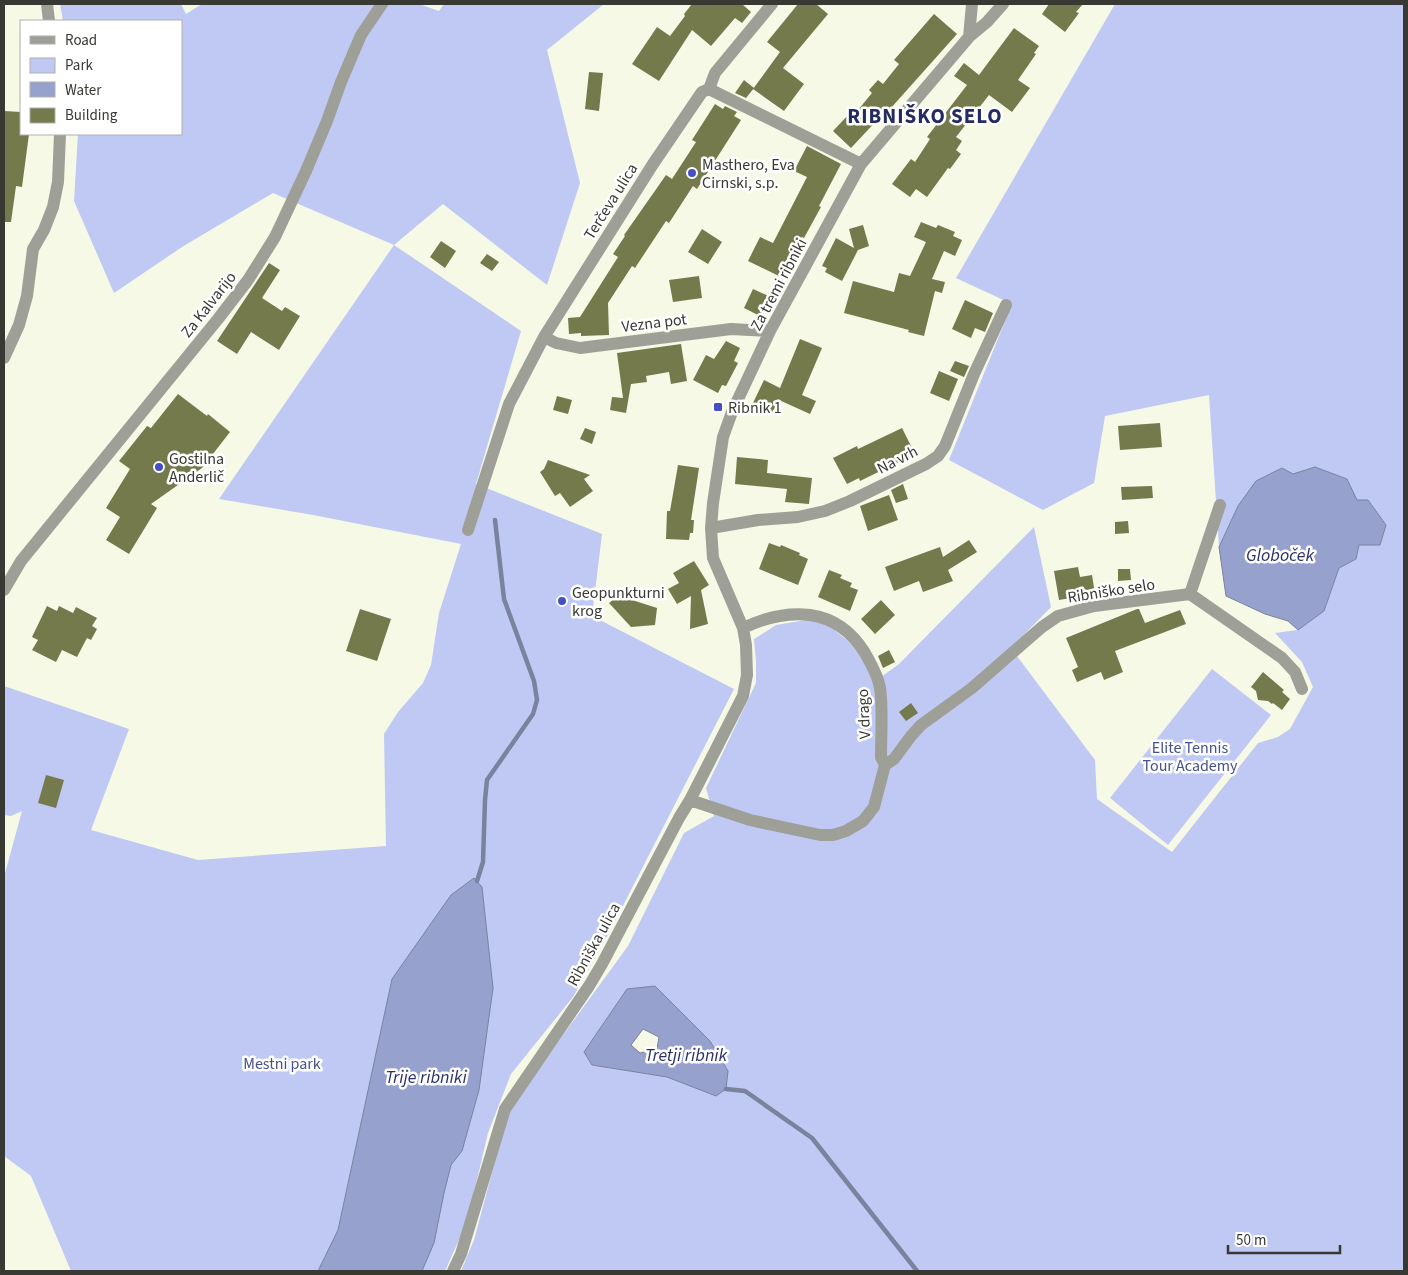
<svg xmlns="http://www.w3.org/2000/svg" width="1408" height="1275" font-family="'Source Sans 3',sans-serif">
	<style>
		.green { fill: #bfc9f3; fill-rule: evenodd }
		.water { fill: #97a1cd; stroke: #7a829e; fill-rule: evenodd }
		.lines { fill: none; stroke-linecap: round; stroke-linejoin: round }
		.stream { stroke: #7a829e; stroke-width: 4.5 }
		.building { fill: #757a4d }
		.minor { stroke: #9ea098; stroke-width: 12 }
		.poi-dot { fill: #454ec3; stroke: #fff; stroke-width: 2 }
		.labels { text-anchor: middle; stroke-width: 5; stroke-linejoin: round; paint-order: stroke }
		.poi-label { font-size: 16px; fill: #383932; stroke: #fff; text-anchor: start }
		.street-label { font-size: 16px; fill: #383932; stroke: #fff }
		.park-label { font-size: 16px; fill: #47518b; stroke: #fff }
		.water-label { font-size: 18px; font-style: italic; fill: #293167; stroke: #fff }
		.district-label { font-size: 21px; font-weight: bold; letter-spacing: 1px; fill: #242a63; stroke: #fff }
	</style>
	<rect width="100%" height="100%" fill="#f6f9e6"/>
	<path class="green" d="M 60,4 L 181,4 L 186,14 L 202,4 L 419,4 L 439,11 L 444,4 L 604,4 L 547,50 L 580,183 L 547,285 L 443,204 L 394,245 L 521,331 L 476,484 L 602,534 L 592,616 L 734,689 L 609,933 L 573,997 L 511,1074 L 488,1133 L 467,1222 L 445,1271 L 71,1271 L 31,1176 L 4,1156 L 4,877 L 22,811 L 11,816 L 4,815 L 4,686 L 129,729 L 91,830 L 198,860 L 386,846 L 384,734 L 398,712 L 423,683 L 431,665 L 439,613 L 461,544 L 313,515 L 219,499 L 394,245 L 273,193 L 182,247 L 114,293 L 74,201 L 78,134 L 181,134 L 181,21 L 63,21 Z
		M 1115,4 L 1404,4 L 1404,1271 L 461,1271 L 474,1240 L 509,1109 L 628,946 L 684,833 L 714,816 L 706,788 L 756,683 L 756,662 L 754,639 L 776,625 L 806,620 L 826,623 L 848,641 L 861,656 L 874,682 L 899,664 L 1034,527 L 1051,607 L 1011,648 L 1095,760 L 1097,799 L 1172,852 L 1258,743 L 1278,737 L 1290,729 L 1313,687 L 1302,662 L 1275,633 L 1298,630 L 1324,611 L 1339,568 L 1356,559 L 1357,500 L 1347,479 L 1315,467 L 1293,474 L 1238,506 L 1219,547 L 1209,395 L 1105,416 L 1094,483 L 1043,510 L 949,460 L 1012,304 L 956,278 ZM 627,989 L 716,1096 L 667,1077 L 592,1065 L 585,1052 Z
		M 1212,669 L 1271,715 L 1168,845 L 1110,798 Z"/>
	<path class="water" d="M 1315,467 L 1347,479 L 1357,500 L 1368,500 L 1386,525 L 1380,545 L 1359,545 L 1356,559 L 1339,568 L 1324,611 L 1298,630 L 1288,621 L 1265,614 L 1226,596 L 1219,547 L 1238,506 L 1256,481 L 1282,468 L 1293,474 Z
		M 474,878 L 482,887 L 493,988 L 479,1090 L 462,1151 L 451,1165 L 444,1193 L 434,1243 L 422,1271 L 318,1271 L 338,1230 L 392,979 L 451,895 Z
		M 655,986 L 710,1041 L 728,1071 L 726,1089 L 716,1096 L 667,1077 L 592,1065 L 584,1052 L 627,989 ZM 643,1029 L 659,1037 L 657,1049 L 640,1053 L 631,1045 Z"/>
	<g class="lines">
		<path class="stream" d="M 477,881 L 483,862 L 485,800 L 487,780 L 533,714 L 537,700 L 534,681 L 504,599 L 495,520
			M 726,1089 L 745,1091 L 812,1138 L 917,1271"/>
	</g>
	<path class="building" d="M 692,4 L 742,4 L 751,12 L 742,23 L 735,18 L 711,46 L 692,30 L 659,81 L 632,64 L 657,27 L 670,36 L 685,16 L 684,14 Z
		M 798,4 L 816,4 L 828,14 L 783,68 L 804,84 L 784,111 L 753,89 L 780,52 L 767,42 Z
		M 1049,4 L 1083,4 L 1076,12 L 1079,13 L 1065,32 L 1042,14 Z
		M 934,14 L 957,34 L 882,118 L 880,117 L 851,148 L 833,131 L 850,113 L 853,116 L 872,93 L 869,90 L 878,80 L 883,84 L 899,64 L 894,60 Z
		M 1014,28 L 1039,46 L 1034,53 L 1036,54 L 1018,80 L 1030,88 L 1012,112 L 989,95 L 956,137 L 962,141 L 956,150 L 961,154 L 950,169 L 948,168 L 927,197 L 916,189 L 910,197 L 892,184 L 911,159 L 915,162 L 930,139 L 927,137 L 967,85 L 954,76 L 964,63 L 979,75 Z
		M 589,72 L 603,73 L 599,111 L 585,109 Z
		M 744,80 L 754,88 L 746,98 L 735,93 Z
		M 715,104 L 723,109 L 725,106 L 737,112 L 734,116 L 741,120 L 697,189 L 693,186 L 669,223 L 666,221 L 635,268 L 632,266 L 608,303 L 609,335 L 581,336 L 581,333 L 569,334 L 568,318 L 580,317 L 618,257 L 613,254 L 625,236 L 624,235 L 666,175 L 672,179 L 696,142 L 692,140 Z
		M 4,111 L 21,112 L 21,134 L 29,134 L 22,187 L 16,186 L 11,222 L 4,222 Z
		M 807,146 L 841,164 L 819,206 L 821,207 L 804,238 L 802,237 L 783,278 L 748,261 L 760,237 L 773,243 L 807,177 L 794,171 Z
		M 921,222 L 936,228 L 938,225 L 955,232 L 953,236 L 962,240 L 955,256 L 944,251 L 932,279 L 945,282 L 942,293 L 935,291 L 924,336 L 908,332 L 909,330 L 844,313 L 853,281 L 894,292 L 899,273 L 910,276 L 926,242 L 914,237 Z
		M 863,225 L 869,246 L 858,250 L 842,281 L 825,272 L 827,268 L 822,266 L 836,238 L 854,248 L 849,229 Z
		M 702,229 L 722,242 L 708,264 L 688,252 Z
		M 441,241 L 456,251 L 445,268 L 430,257 Z
		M 487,254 L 499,262 L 492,271 L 480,263 Z
		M 269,263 L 280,270 L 262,298 L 282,311 L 285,307 L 300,316 L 279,350 L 251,332 L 237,354 L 217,341 Z
		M 699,276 L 702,298 L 673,302 L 669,280 Z
		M 753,289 L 771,297 L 762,317 L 744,308 Z
		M 965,300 L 993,313 L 985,332 L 975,328 L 971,338 L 952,329 Z
		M 800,339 L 822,348 L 802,395 L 816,401 L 810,414 L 779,400 L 772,413 L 753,403 L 764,380 L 780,388 Z
		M 726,341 L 740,348 L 734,361 L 738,363 L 726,386 L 722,385 L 718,393 L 693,380 L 706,355 L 714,359 Z
		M 681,344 L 687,381 L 671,384 L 669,372 L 646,376 L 647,382 L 631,384 L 626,413 L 610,410 L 612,397 L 623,398 L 617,353 Z
		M 955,361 L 969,366 L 964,377 L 950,371 Z
		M 939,371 L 958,379 L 949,401 L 930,393 Z
		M 178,394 L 207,416 L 208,414 L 230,432 L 202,468 L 151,504 L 157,508 L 129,554 L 106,540 L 120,517 L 106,508 L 130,469 L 119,461 L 147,426 L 151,428 Z
		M 557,396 L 572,400 L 568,414 L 553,410 Z
		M 1160,423 L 1162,447 L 1120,450 L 1118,426 Z
		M 585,428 L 596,432 L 592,444 L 580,439 Z
		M 902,428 L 915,454 L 860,481 L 859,478 L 847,484 L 833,458 L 857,446 L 858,449 Z
		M 737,457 L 768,460 L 767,473 L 812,478 L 809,504 L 785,502 L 787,489 L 735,484 Z
		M 548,460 L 590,475 L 584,479 L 593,491 L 570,507 L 560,493 L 555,496 L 540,472 L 544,469 Z
		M 678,465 L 699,468 L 691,520 L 694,520 L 693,533 L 690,533 L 689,540 L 666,539 L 667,511 L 670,511 Z
		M 903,484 L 908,499 L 896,503 L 891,490 Z
		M 1152,486 L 1153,498 L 1122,500 L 1121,487 Z
		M 889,495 L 898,520 L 868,531 L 860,506 Z
		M 1128,521 L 1129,533 L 1115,534 L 1115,522 Z
		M 969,540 L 977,552 L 948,570 L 953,581 L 923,592 L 919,581 L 894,591 L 885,567 L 940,547 L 943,557 Z
		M 769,543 L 780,547 L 781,545 L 800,553 L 799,555 L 808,559 L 798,585 L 759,569 Z
		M 694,561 L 709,585 L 701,590 L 708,624 L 690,629 L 691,596 L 677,604 L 668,589 L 679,583 L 673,573 Z
		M 1078,567 L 1080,577 L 1092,575 L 1095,594 L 1059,600 L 1054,571 Z
		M 1118,569 L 1130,569 L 1131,580 L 1118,581 Z
		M 829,570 L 842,575 L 840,578 L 852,583 L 850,587 L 858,590 L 850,611 L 818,597 Z
		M 623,592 L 632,600 L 657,608 L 655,625 L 631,627 L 609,603 Z
		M 881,600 L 895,615 L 875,634 L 861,619 Z
		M 47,606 L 57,611 L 59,606 L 73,613 L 76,607 L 97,618 L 92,626 L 97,629 L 91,640 L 87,638 L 77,657 L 62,650 L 56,662 L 32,650 L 38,640 L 32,637 Z
		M 360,609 L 391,619 L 377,661 L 346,651 Z
		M 1137,609 L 1139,609 L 1145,623 L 1180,610 L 1186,624 L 1115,651 L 1123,672 L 1104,680 L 1101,672 L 1077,682 L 1072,670 L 1078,667 L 1066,638 Z
		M 889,650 L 895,662 L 883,668 L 878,656 Z
		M 1263,672 L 1284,690 L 1282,692 L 1290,699 L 1282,710 L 1273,703 L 1272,704 L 1268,701 L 1258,700 L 1256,691 L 1251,687 Z
		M 911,703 L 918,713 L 906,721 L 899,712 Z
		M 46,775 L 64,780 L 56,808 L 38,803 Z"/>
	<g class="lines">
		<path class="minor" d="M 47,4 L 49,21
			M 969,37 L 972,4
			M 709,89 L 861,164
			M 544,337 L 556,343 L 580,348 L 731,329 L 770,331
			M 4,358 L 19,325 L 27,296 L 33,249 L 44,230 L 53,207 L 58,182 L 60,134
			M 711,528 L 758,520 L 798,517 L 825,511 L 850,501 L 926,464 L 938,456 L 945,446 L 974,374 L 1006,305
			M 468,530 L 509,404 L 544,337 L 653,164 L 702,92 L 709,89 L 715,73 L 772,4
			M 4,590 L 21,561 L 218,319 L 248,280 L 275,237 L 306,171 L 327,121 L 341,82 L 361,35 L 382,4
			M 1190,594 L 1220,505
			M 743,628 C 788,607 836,606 865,653 C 871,664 878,675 880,688 C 883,708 881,737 881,757 L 885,765
			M 885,765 L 894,759 L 911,736 L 921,725 L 972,688 L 1042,627 L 1058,616 L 1094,606 L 1190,594 L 1282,658 L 1295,672 L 1302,689
			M 690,800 L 750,820 L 820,835 L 833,835 L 846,831 L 863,821 L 874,807 L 885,765
			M 453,1271 L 461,1254 L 505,1109 L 589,986 L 602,964 L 679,818 L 690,800 L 743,696 L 747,675 L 746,645 L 743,628 L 713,558 L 711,528 L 713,503 L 723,437 L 732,412 L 770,331 L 861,164 L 969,37 L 987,22 L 1003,4"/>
	</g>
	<g class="poi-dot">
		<circle cx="692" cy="173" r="5"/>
		<rect x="713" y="402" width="10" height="10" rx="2.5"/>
		<circle cx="159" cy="467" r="5"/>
		<circle cx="562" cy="601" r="5"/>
	</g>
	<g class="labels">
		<g class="poi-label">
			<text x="702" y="170">Masthero, Eva<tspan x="702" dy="18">Cirnski, s.p.</tspan></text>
			<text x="728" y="413">Ribnik 1</text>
			<text x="169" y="464">Gostilna<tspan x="169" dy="18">Anderlič</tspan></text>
			<text x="572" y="598">Geopunkturni<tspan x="572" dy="18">krog</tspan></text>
		</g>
		<g class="street-label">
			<text transform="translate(610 201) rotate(-58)" y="6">Terčeva ulica</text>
			<text transform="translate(778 284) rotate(-62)" y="6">Za tremi ribniki</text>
			<text transform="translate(208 304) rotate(-52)" y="6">Za Kalvarijo</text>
			<text transform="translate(654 322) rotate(-7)" y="6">Vezna pot</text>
			<text transform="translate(897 459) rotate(-27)" y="6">Na vrh</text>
			<text transform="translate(1111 590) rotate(-9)" y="6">Ribniško selo</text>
			<text transform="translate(863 714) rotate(-93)" y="6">V drago</text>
			<text transform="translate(593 944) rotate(-61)" y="6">Ribniška ulica</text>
		</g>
		<g class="park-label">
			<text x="1190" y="753">Elite Tennis<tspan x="1190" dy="18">Tour Academy</tspan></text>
			<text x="282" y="1069">Mestni park</text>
		</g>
		<g class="water-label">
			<text x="1280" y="561">Globoček</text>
			<text x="686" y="1061">Tretji ribnik</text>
			<text x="426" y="1083">Trije ribniki</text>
		</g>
		<g class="district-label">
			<text x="925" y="123">RIBNIŠKO SELO</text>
		</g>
	</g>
	<rect width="1408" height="1275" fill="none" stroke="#383932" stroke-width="10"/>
	<rect x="20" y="20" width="162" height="115" fill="#ffffff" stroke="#afb0ad"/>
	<rect x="30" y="36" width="25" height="8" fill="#9ea098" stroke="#afb0ad"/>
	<text x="65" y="45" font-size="15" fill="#383932">Road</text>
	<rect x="30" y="58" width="25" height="15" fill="#bfc9f3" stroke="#afb0ad"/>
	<text x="65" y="70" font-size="15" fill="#383932">Park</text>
	<rect x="30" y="82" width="25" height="15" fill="#97a1cd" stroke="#afb0ad"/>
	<text x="65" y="95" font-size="15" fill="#383932">Water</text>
	<rect x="30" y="108" width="25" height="15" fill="#757a4d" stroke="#afb0ad"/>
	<text x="65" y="120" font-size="15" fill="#383932">Building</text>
	<path d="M1228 1245v8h112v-8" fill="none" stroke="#383932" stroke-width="2.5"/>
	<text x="1236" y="1245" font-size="15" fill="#383932" stroke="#ffffff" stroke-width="4" paint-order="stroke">50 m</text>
</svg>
